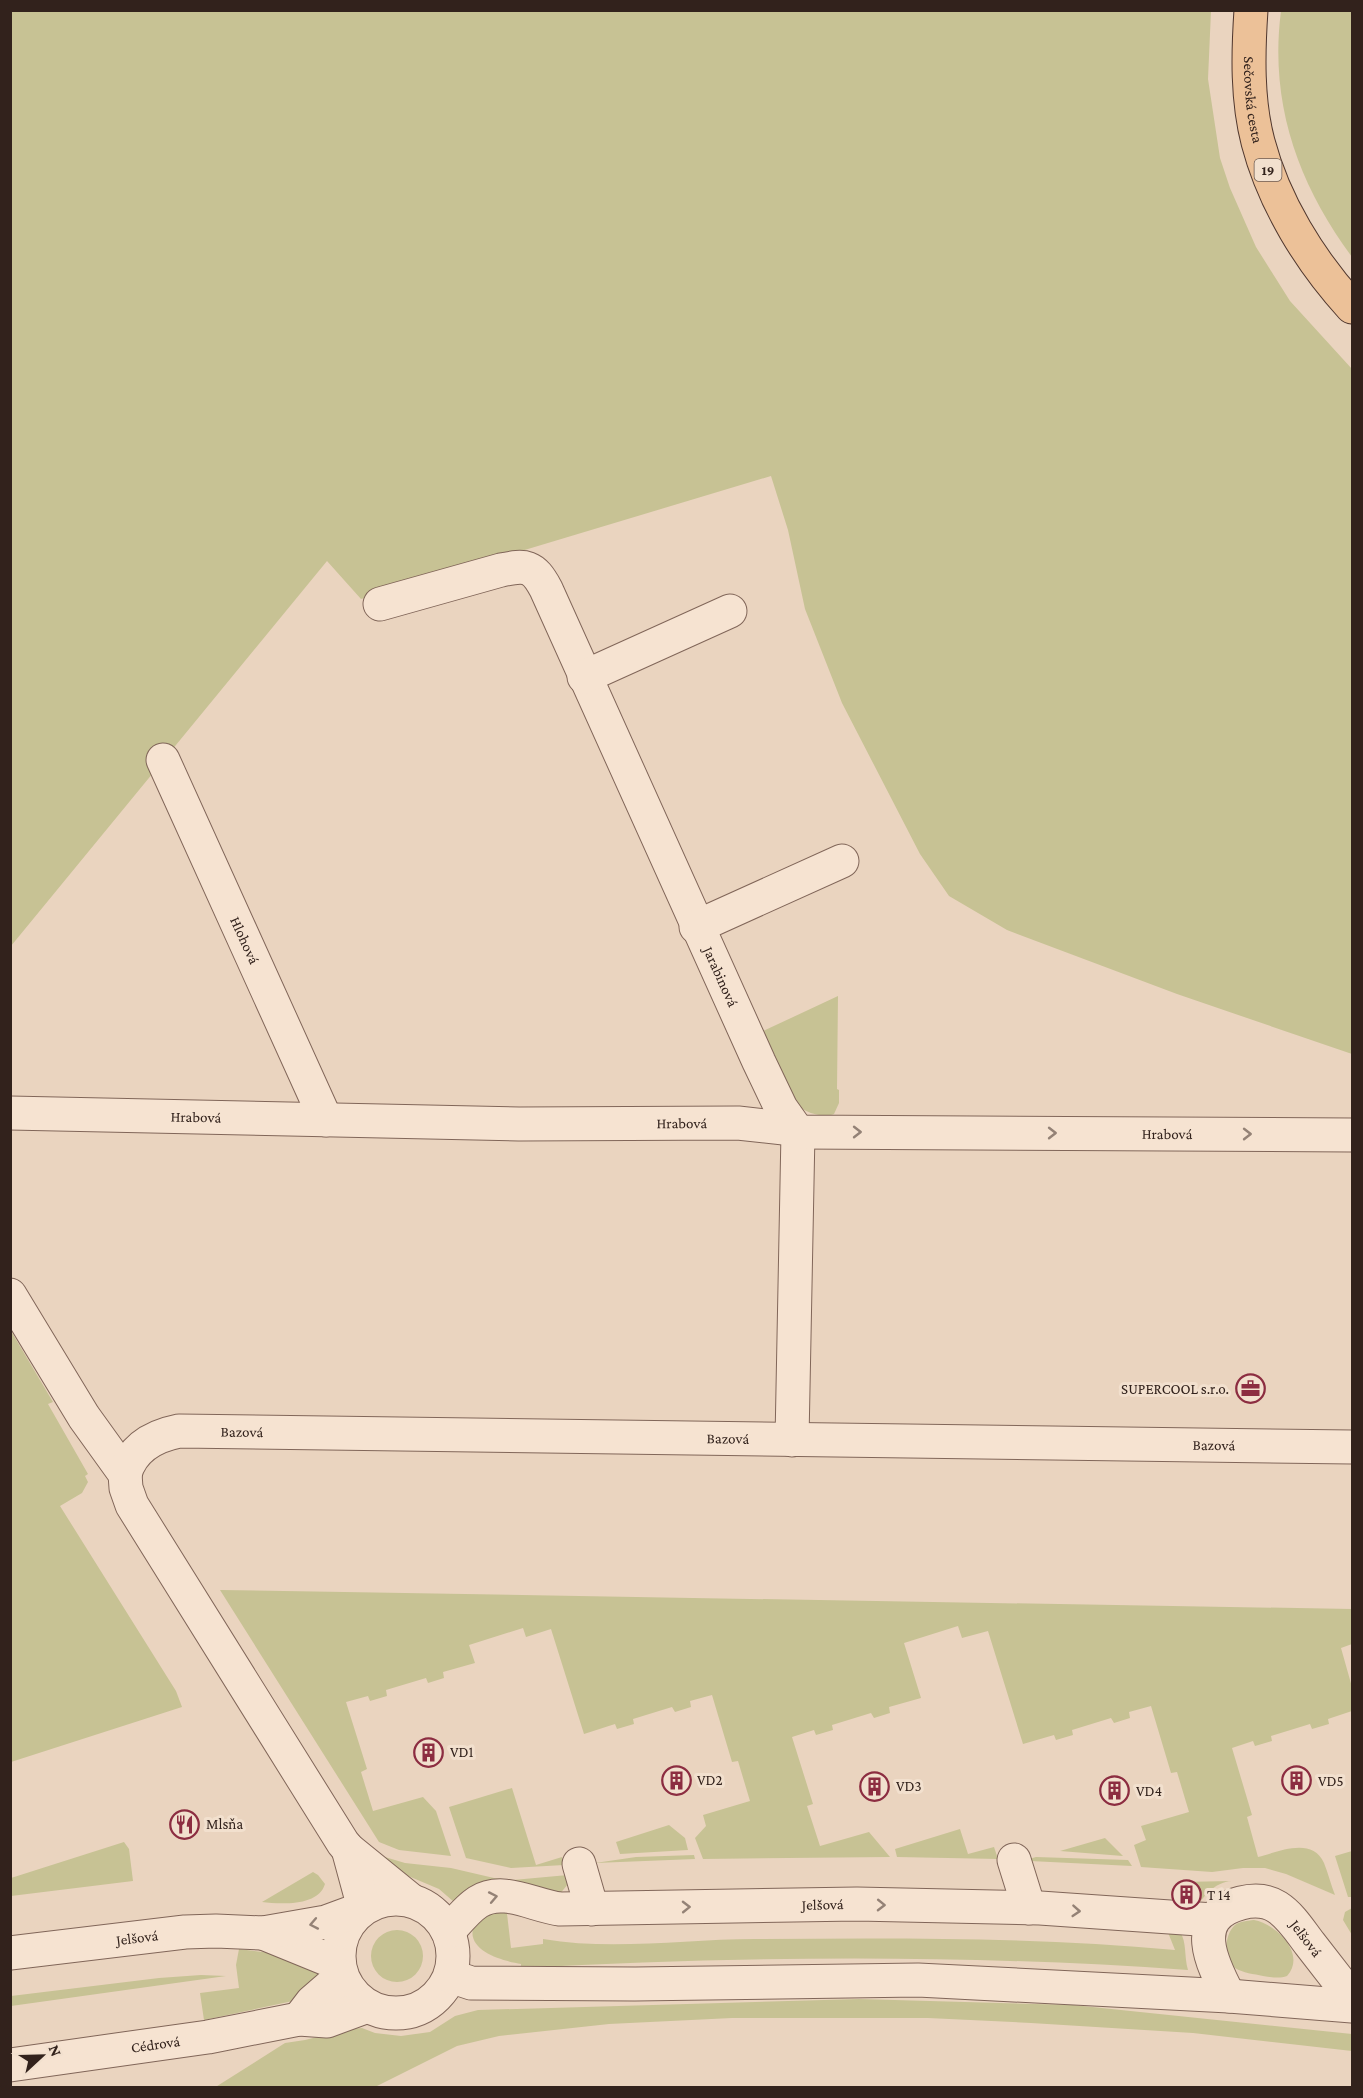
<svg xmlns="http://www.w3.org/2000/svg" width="1363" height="2098" font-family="'Crimson Pro',serif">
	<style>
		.green { fill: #c7c294 }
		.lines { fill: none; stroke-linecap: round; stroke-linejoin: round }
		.minor-casing { stroke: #816659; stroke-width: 35 }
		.major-casing { stroke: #4f362d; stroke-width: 35 }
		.minor { stroke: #f6e3d1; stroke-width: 33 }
		.major { stroke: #ecc198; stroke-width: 33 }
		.oneway { stroke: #948276 }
		.labels { text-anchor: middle; stroke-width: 6; stroke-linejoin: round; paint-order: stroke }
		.shield { fill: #f2e0ce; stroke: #6c5b51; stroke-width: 1.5 }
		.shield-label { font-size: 14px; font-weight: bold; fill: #32221c }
		.street-label { font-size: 15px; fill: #32221c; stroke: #f2e0ce }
		.poi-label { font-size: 15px; fill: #32221c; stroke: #f2e0ce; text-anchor: start }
	</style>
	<rect width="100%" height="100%" fill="#ead4bf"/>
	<path class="green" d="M 11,11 L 1211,11 L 1208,79 L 1220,158 L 1230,188 L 1256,247 L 1290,301 L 1352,369 L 1352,1054 L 1177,994 L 1007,930 L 949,896 L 920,854 L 842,703 L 805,609 L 788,530 L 771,476 L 361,599 L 327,561 L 11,946 Z
		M 1281,11 L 1352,11 L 1352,257 C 1298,184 1269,103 1281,11 Z
		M 838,996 L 837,1089 L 839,1090 L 839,1103 L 834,1114 C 821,1119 800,1111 792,1100 C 779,1081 769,1054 759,1033 Z
		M 11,1331 L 53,1402 L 48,1404 L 88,1474 L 85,1476 L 88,1482 L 82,1493 L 60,1506 L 176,1691 L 182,1707 L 11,1762 Z
		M 220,1590 L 1352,1609 L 1352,1644 L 1341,1648 L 1352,1687 L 1352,1711 L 1328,1719 L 1329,1724 L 1312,1729 L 1310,1724 L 1271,1736 L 1272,1741 L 1255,1746 L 1253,1741 L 1232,1748 L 1252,1815 L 1247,1817 L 1258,1857 C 1278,1852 1312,1836 1324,1863 C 1328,1873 1331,1885 1335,1895 L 1286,1874 L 1265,1868 L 1243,1868 L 1212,1872 L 1141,1867 L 1134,1845 L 1146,1840 L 1141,1826 L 1189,1812 L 1177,1772 L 1171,1773 L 1151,1706 L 1129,1712 L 1130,1718 L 1114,1723 L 1111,1718 L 1072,1730 L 1073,1735 L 1056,1740 L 1054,1735 L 1023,1744 L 988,1631 L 962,1638 L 958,1626 L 904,1643 L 921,1698 L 889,1707 L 890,1713 L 874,1718 L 871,1713 L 832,1725 L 833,1730 L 816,1735 L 814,1730 L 792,1737 L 813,1804 L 807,1806 L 820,1846 L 869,1832 L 890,1857 L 703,1859 L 695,1838 L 706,1826 L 703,1815 L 750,1801 L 738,1761 L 732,1762 L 712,1695 L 690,1701 L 691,1707 L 675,1712 L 672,1707 L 633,1719 L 634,1724 L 617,1729 L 615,1724 L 584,1734 L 551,1629 L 526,1637 L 523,1628 L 469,1645 L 475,1663 L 443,1672 L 444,1678 L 428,1683 L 426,1678 L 386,1690 L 387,1696 L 370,1701 L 368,1696 L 346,1702 L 367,1769 L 361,1772 L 373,1811 L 423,1797 L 436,1811 L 451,1856 L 399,1850 L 379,1842 Z
		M 512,1788 L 536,1865 L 562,1857 L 564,1865 L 511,1868 L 466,1858 L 449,1807 Z
		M 669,1825 L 685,1838 L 688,1850 L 620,1854 L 616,1842 Z
		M 960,1829 L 968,1854 L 994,1847 L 998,1859 L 897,1857 L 895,1849 Z
		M 1105,1838 L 1123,1856 L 1060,1851 Z
		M 124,1842 L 129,1849 L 133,1881 L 11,1896 L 11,1878 Z
		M 1352,1851 L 1352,1897 L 1348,1897 L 1335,1856 Z
		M 378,1855 L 405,1863 L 451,1868 L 494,1878 L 513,1880 L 568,1875 L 568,1884 L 559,1895 L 454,1902 L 439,1889 L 394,1870 Z
		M 694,1855 L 695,1859 L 595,1863 L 636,1857 Z
		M 1036,1857 L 1128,1860 L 1132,1866 L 1030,1861 L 1029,1859 Z
		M 313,1872 L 318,1875 L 325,1884 C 318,1907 280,1904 262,1902 Z
		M 1232,1881 C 1214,1882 1203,1897 1194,1911 L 1177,1905 L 1181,1882 Z
		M 506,1905 L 511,1948 L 543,1944 L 543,1939 C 613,1951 685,1939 756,1939 C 896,1938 1036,1937 1175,1950 L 1167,1930 L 1180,1932 C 1187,1942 1184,1957 1188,1970 C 966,1954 744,1956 521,1968 L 521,1964 C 502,1961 462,1950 475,1923 Z
		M 1352,1908 L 1352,1935 L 1343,1920 L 1345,1912 Z
		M 1254,1920 C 1276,1924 1307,1954 1287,1976 C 1279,1979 1271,1977 1263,1976 C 1254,1974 1243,1973 1235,1968 C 1223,1959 1224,1935 1235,1925 C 1240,1921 1247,1921 1254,1920 Z
		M371 1956a26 26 0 1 1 52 0a26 26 0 1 1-52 0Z
		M 239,1949 L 271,1953 L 319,1972 L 317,1979 L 293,2001 L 204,2020 L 200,1993 L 239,1988 L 236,1965 Z
		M 201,1975 L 226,1976 L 11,2006 L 11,1996 L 159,1978 Z
		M 859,1999 L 1073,2005 L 1352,2034 L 1352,2051 L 1193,2033 L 1031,2023 L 928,2018 L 732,2018 L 609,2024 L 499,2036 L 457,2046 L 375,2087 L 214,2088 L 285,2043 L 305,2040 L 349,2029 L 362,2028 L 375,2033 L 401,2036 L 430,2032 L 455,2016 L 478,2010 Z"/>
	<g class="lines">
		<defs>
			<g id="minor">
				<path id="s1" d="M 380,604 L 501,570 C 526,565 533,565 546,589 L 759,1062 L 781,1108 L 798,1132 L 792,1440"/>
				<path d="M 584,677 L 730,611"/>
				<path id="s2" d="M 163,760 L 326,1120"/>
				<path d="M 696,927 L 842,861"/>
				<path id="s3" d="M 10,1113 L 519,1124 L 738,1123 L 784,1128 L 798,1132 L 1352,1135"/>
				<path d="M 10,1295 L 84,1417 L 125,1474 L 126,1488 L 132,1505 L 343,1843 L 348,1849 L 412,1901"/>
				<path id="s4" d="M 125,1474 C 132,1448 154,1436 179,1431 L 1352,1447"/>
				<path d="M 1014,1860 L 1029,1908"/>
				<path d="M 579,1864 L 592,1909"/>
				<circle cx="396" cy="1956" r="57"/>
				<path id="s5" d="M 448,1932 C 457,1922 467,1909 478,1902 C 503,1886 534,1906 560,1909 L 857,1904 L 1040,1908 L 1213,1920"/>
				<path d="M 263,1933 L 339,1964"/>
				<path id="s6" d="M 10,1953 L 185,1932 L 216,1931 L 263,1933 L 326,1922 L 364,1908 L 348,1849"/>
				<path d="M 450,1976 L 471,1983 L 635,1984 L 918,1980 L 1229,1996 L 1352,2006"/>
				<path id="s7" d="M 1229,1996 C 1212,1964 1188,1917 1241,1903 C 1253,1900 1266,1900 1277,1907 C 1291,1916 1300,1931 1310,1944 C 1324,1962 1338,1980 1352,1998"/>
				<path d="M 299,2019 L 312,2002 L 342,1976"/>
				<path id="s8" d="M 10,2065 L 208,2037 L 299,2019 L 327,2021 L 365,2007"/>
			</g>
			<g id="major">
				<path id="s9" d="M 1251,10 C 1248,54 1247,100 1258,142 C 1274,203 1310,261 1352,307"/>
			</g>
		</defs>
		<use href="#minor" class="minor-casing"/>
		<use href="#major" class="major-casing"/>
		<use href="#minor" class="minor"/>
		<use href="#major" class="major"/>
	</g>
	<defs><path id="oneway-chevron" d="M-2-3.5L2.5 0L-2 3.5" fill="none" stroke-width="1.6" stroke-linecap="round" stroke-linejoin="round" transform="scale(1.5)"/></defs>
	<g class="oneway">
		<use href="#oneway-chevron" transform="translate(857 1132)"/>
		<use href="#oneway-chevron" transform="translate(1052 1133)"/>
		<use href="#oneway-chevron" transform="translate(1247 1134)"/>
		<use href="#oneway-chevron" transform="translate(493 1897) rotate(-11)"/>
		<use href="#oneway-chevron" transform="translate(881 1905) rotate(1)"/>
		<use href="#oneway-chevron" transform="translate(686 1907) rotate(-1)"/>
		<use href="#oneway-chevron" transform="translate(1076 1911) rotate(4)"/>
		<use href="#oneway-chevron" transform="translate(314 1924) rotate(169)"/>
	</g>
	<defs>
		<symbol id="office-ring" viewBox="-11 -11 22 22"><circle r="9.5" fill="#f2e0ce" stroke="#8c2d41" stroke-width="1.5"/><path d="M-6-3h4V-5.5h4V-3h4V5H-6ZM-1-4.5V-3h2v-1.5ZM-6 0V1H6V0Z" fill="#8c2d41"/></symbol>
		<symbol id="building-ring" viewBox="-11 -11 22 22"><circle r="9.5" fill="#f2e0ce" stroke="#8c2d41" stroke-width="1.5"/><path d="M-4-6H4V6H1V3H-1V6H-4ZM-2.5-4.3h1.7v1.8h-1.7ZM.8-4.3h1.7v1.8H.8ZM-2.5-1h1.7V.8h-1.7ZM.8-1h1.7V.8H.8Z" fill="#8c2d41"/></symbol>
		<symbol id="restaurant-ring" viewBox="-11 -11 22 22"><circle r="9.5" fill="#f2e0ce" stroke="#8c2d41" stroke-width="1.5"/><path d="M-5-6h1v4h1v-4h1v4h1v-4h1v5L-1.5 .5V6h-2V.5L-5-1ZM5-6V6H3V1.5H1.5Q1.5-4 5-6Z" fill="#8c2d41"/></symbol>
	</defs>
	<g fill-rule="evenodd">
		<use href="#office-ring" x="1234" y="1372" width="33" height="33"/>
		<use href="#building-ring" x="412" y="1736" width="33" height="33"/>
		<use href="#building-ring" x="660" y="1764" width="33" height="33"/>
		<use href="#building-ring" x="1280" y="1764" width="33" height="33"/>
		<use href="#building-ring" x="858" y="1770" width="33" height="33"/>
		<use href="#building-ring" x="1098" y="1774" width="33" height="33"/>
		<use href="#restaurant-ring" x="168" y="1808" width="33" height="33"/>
		<use href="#building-ring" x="1170" y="1878" width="33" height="33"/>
	</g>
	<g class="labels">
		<rect class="shield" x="1254.5" y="159" width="27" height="22" rx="4.5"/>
		<g class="shield-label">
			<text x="1268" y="175">19</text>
		</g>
		<g class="street-label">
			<text dy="5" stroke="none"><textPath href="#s9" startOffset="90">Sečovská cesta</textPath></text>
			<text dy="5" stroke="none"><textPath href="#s2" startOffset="198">Hlohová</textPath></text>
			<text dy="5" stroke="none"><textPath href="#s1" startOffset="606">Jarabinová</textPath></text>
			<text dy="5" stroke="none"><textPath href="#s3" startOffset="186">Hrabová</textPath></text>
			<text dy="5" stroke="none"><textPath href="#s3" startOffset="672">Hrabová</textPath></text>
			<text dy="5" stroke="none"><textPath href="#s3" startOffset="1158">Hrabová</textPath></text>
			<text dy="5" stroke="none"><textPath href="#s4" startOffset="136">Bazová</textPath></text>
			<text dy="5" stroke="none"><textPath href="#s4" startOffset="622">Bazová</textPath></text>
			<text dy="5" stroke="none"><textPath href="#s4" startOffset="1108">Bazová</textPath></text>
			<text dy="5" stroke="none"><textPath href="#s5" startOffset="390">Jelšová</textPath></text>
			<text dy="5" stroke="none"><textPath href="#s6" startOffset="128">Jelšová</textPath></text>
			<text dy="5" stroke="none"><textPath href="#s7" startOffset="194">Jelšová</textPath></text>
			<text dy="5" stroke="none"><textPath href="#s8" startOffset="147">Cédrová</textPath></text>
		</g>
		<g class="poi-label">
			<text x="1229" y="1394" text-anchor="end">SUPERCOOL s.r.o.</text>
			<text x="450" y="1757">VD1</text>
			<text x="697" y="1785">VD2</text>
			<text x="1318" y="1786">VD5</text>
			<text x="896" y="1791">VD3</text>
			<text x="1136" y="1796">VD4</text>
			<text x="206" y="1829">Mlsňa</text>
			<text x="1207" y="1900">T 14</text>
		</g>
	</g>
	<rect width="1363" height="2098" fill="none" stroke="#32221c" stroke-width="24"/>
	<g transform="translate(42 2056) rotate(68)" stroke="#f2e0ce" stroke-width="4.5" paint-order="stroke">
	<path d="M0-4.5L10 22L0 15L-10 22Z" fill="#32221c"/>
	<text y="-9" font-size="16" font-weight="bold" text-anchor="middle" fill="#32221c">N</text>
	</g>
</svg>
